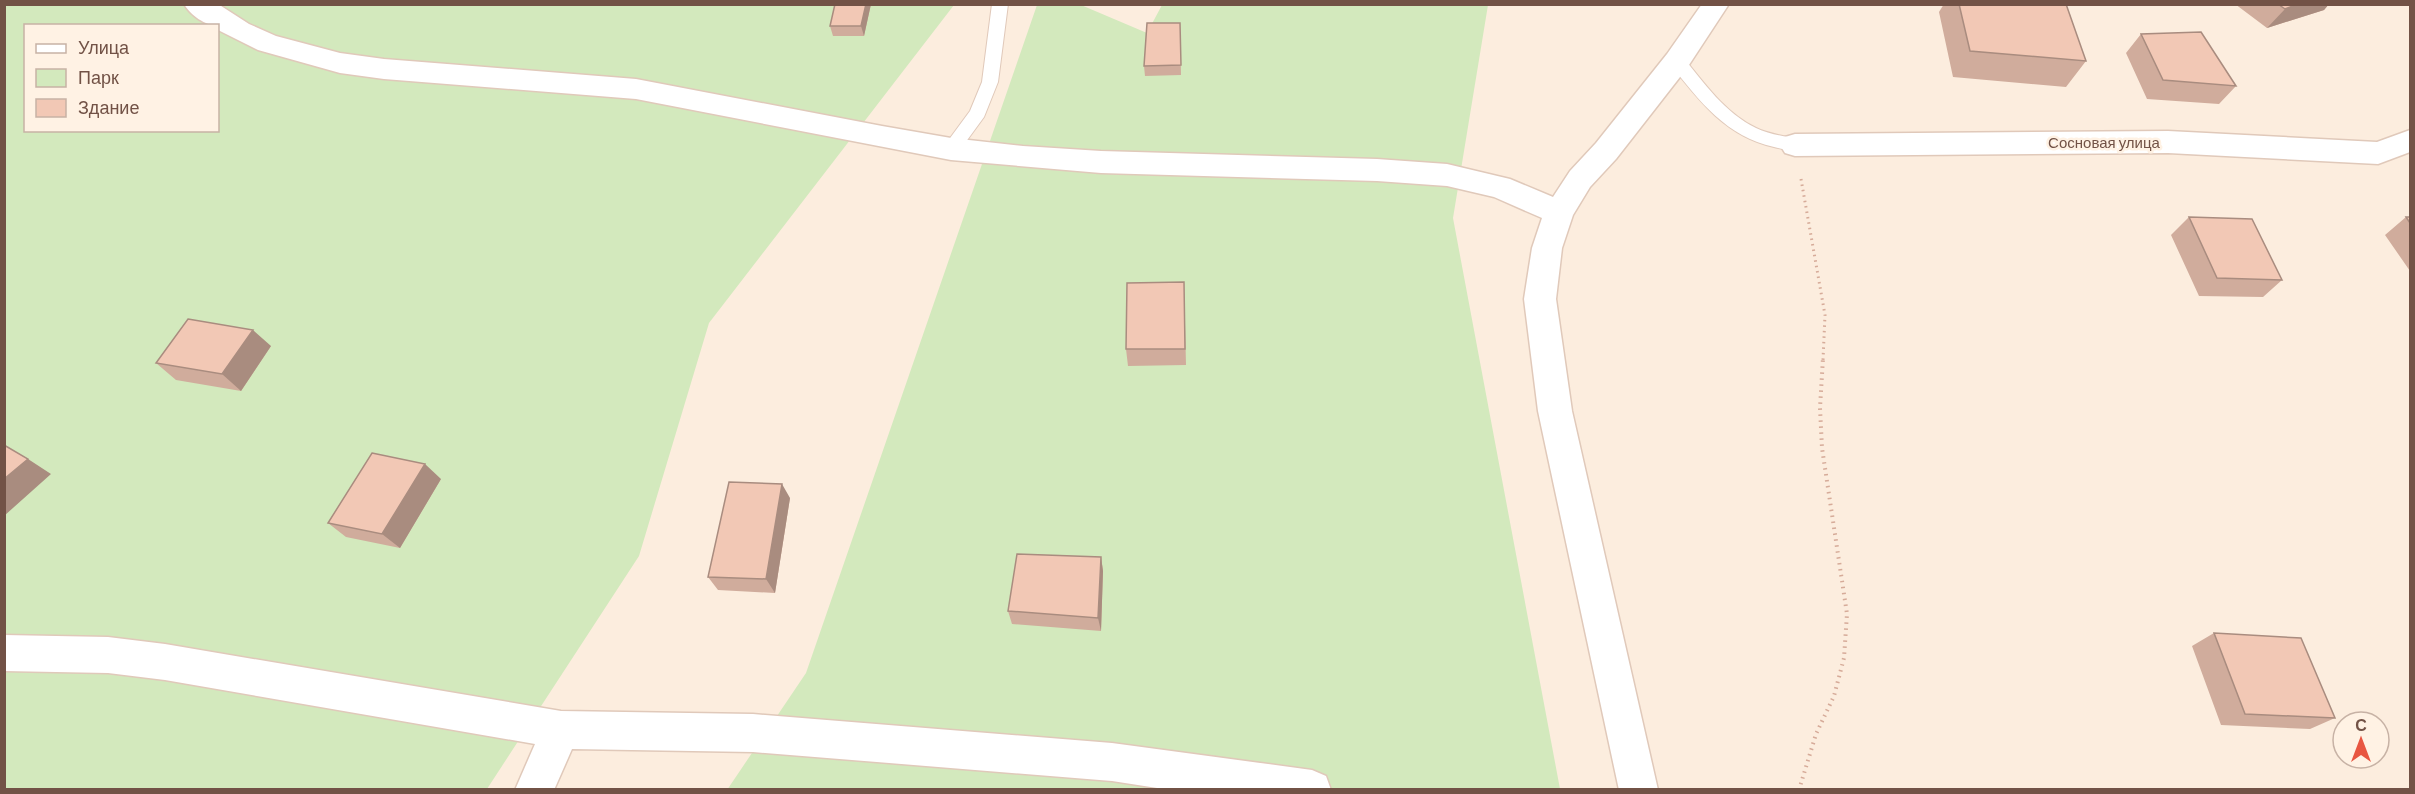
<svg xmlns="http://www.w3.org/2000/svg" width="2415" height="794" font-family="Barlow,sans-serif">
	<style>
		.green { fill: #d3e9bd; fill-rule: evenodd }
		.lines { fill: none; stroke-linecap: round; stroke-linejoin: round }
		.service-casing { stroke: #e0c9ba; stroke-width: 2 }
		.minor-casing { stroke: #e0c9ba; stroke-width: 3 }
		.path-far1 { stroke: #d6ab99; stroke-width: 3; stroke-dasharray: 1.5 4; stroke-linecap: butt }
		.path { stroke: #d6ab99; stroke-width: 4; stroke-dasharray: 1.5 4.5; stroke-linecap: butt }
		.service { fill: #fff; fill-rule: evenodd }
		.minor { fill: #fff; fill-rule: evenodd }
		.wall { fill: #d0ac9c }
		.shaded-wall { fill: #a98c7f }
		.building { fill: #f2c8b5; stroke: #a98c7f; stroke-width: 1.5 }
		.labels { text-anchor: middle; stroke-width: 5; stroke-linejoin: round; paint-order: stroke }
		.street-label { font-size: 15px; fill: #725246; stroke: #fff2e4 }
	</style>
	<rect width="100%" height="100%" fill="#fcedde"/>
	<path class="green" d="M 5,5 L 954,5 L 709,323 L 639,556 L 487,789 L 5,790 ZM 26,26 L 218,26 L 218,130 L 26,130 Z
		M 1037,5 L 1081,5 L 1147,33 L 1162,5 L 1488,5 L 1453,218 L 1560,789 L 727,790 L 806,673 Z"/>
	<g class="lines">
		<defs>
			<path id="service" d="M 992,4 L 1008,4 L 998,82 L 984,117 L 957,154 L 951,155 L 945,154 L 942,149 L 970,111 L 982,82 Z
				M 1677,55 L 1683,57 C 1704,83 1725,113 1756,128 C 1770,135 1786,136 1801,140 L 1804,145 L 1801,150 C 1792,152 1783,149 1774,147 C 1727,137 1699,101 1671,65 L 1669,61 L 1671,57 Z"/>
			<path id="minor" d="M 184,4 L 218,4 L 249,24 L 276,36 L 340,53 L 384,59 L 636,79 L 882,126 L 951,138 L 1023,146 L 1101,151 L 1377,159 L 1447,164 L 1510,179 L 1553,197 L 1570,171 L 1596,143 L 1667,54 L 1702,4 L 1729,4 L 1687,68 L 1616,159 L 1590,187 L 1573,215 L 1562,248 L 1556,299 L 1572,411 L 1658,790 L 1619,790 L 1538,411 L 1524,299 L 1532,248 L 1542,218 L 1494,197 L 1447,186 L 1377,181 L 1101,173 L 951,160 L 636,99 L 384,79 L 340,73 L 258,50 L 218,30 L 218,26 C 206,26 190,15 184,4 Z
				M 2410,130 L 2410,152 L 2378,164 L 2168,153 L 1795,156 L 1785,153 L 1780,145 L 1785,137 L 1795,134 L 2168,131 L 2377,142 Z
				M 4,635 L 108,637 L 165,644 L 561,711 L 753,714 L 1112,743 L 1312,770 L 1326,776 L 1331,790 L 1170,790 L 1112,781 L 753,752 L 572,749 L 554,790 L 515,790 L 535,744 L 165,680 L 108,673 L 4,671 Z"/>
		</defs>
		<use href="#service" class="service-casing"/>
		<use href="#minor" class="minor-casing"/>
		<path class="path-far1" d="M 1801,179 L 1825,315 L 1823,360"/>
		<path class="path" d="M 1799,790 L 1816,734 L 1834,696 L 1844,658 L 1847,614 L 1822,448 L 1820,408 L 1823,358"/>
		<use href="#service" class="service"/>
		<use href="#minor" class="minor"/>
	</g>
	<path class="wall" d="M 835,4 L 871,4 L 864,36 L 833,36 L 830,26 Z
		M 1944,4 L 2066,4 L 2086,61 L 2066,87 L 1953,77 L 1939,12 Z
		M 2235,4 L 2329,4 L 2324,10 L 2267,28 Z
		M 1180,23 L 1181,75 L 1145,76 L 1144,66 Z
		M 2141,34 L 2236,86 L 2219,104 L 2147,99 L 2126,53 Z
		M 2189,217 L 2282,280 L 2263,297 L 2199,296 L 2171,235 Z
		M 2406,217 L 2410,217 L 2410,271 L 2385,235 Z
		M 1184,282 L 1186,365 L 1128,366 L 1126,349 Z
		M 271,346 L 241,391 L 176,380 L 156,363 Z
		M 441,479 L 400,548 L 346,537 L 328,523 Z
		M 790,498 L 775,593 L 718,590 L 708,577 Z
		M 1101,557 L 1103,571 L 1101,631 L 1012,624 L 1008,611 Z
		M 2214,633 L 2335,718 L 2310,729 L 2221,725 L 2192,646 Z"/>
	<path class="shaded-wall" d="M 866,4 L 871,4 L 864,36 L 861,26 Z
		M 2298,4 L 2329,4 L 2324,10 L 2267,28 L 2285,9 Z
		M 253,330 L 271,346 L 241,391 L 222,374 Z
		M 28,459 L 51,474 L 4,516 L 4,479 Z
		M 425,464 L 441,479 L 400,548 L 382,534 Z
		M 782,484 L 790,498 L 775,593 L 766,579 Z
		M 1101,557 L 1103,571 L 1101,631 L 1098,618 Z"/>
	<path class="building" d="M 835,4 L 866,4 L 861,26 L 830,26 Z
		M 1959,4 L 2066,4 L 2086,61 L 1970,51 Z
		M 2278,4 L 2298,4 L 2285,9 Z
		M 1147,23 L 1180,23 L 1181,65 L 1144,66 Z
		M 2201,32 L 2236,86 L 2163,80 L 2141,34 Z
		M 2189,217 L 2252,219 L 2282,280 L 2217,278 Z
		M 2406,217 L 2410,217 L 2410,223 Z
		M 1184,282 L 1185,349 L 1126,349 L 1127,283 Z
		M 188,319 L 253,330 L 222,374 L 156,363 Z
		M 4,445 L 28,459 L 4,479 Z
		M 372,453 L 425,464 L 382,534 L 328,523 Z
		M 729,482 L 782,484 L 766,579 L 708,577 Z
		M 1017,554 L 1101,557 L 1098,618 L 1008,611 Z
		M 2214,633 L 2301,638 L 2335,718 L 2245,714 Z"/>
	<g class="labels">
		<g class="street-label">
			<text x="2104" y="148">Сосновая улица</text>
		</g>
	</g>
	<rect width="2415" height="794" fill="none" stroke="#725246" stroke-width="12"/>
	<rect x="24" y="24" width="195" height="108" fill="#fff2e4" stroke="#c7b2a5" stroke-width="1.5"/>
	<rect x="36" y="44" width="30" height="9" fill="#ffffff" stroke="#c7b2a5" stroke-width="1.5"/>
	<text x="78" y="54" font-size="18" fill="#725246">Улица</text>
	<rect x="36" y="69" width="30" height="18" fill="#d3e9bd" stroke="#c7b2a5" stroke-width="1.5"/>
	<text x="78" y="84" font-size="18" fill="#725246">Парк</text>
	<rect x="36" y="99" width="30" height="18" fill="#f2c8b5" stroke="#c7b2a5" stroke-width="1.5"/>
	<text x="78" y="114" font-size="18" fill="#725246">Здание</text>
	<g transform="translate(2361 740)"><circle r="28" fill="#fff2e4" stroke="#c7b2a5" stroke-width="1.5"/>
	<path d="M0-4.5L10 22L0 15L-10 22Z" fill="#e85641"/>
	<text y="-9" font-size="16" font-weight="bold" text-anchor="middle" fill="#725246">С</text>
	</g>
</svg>
